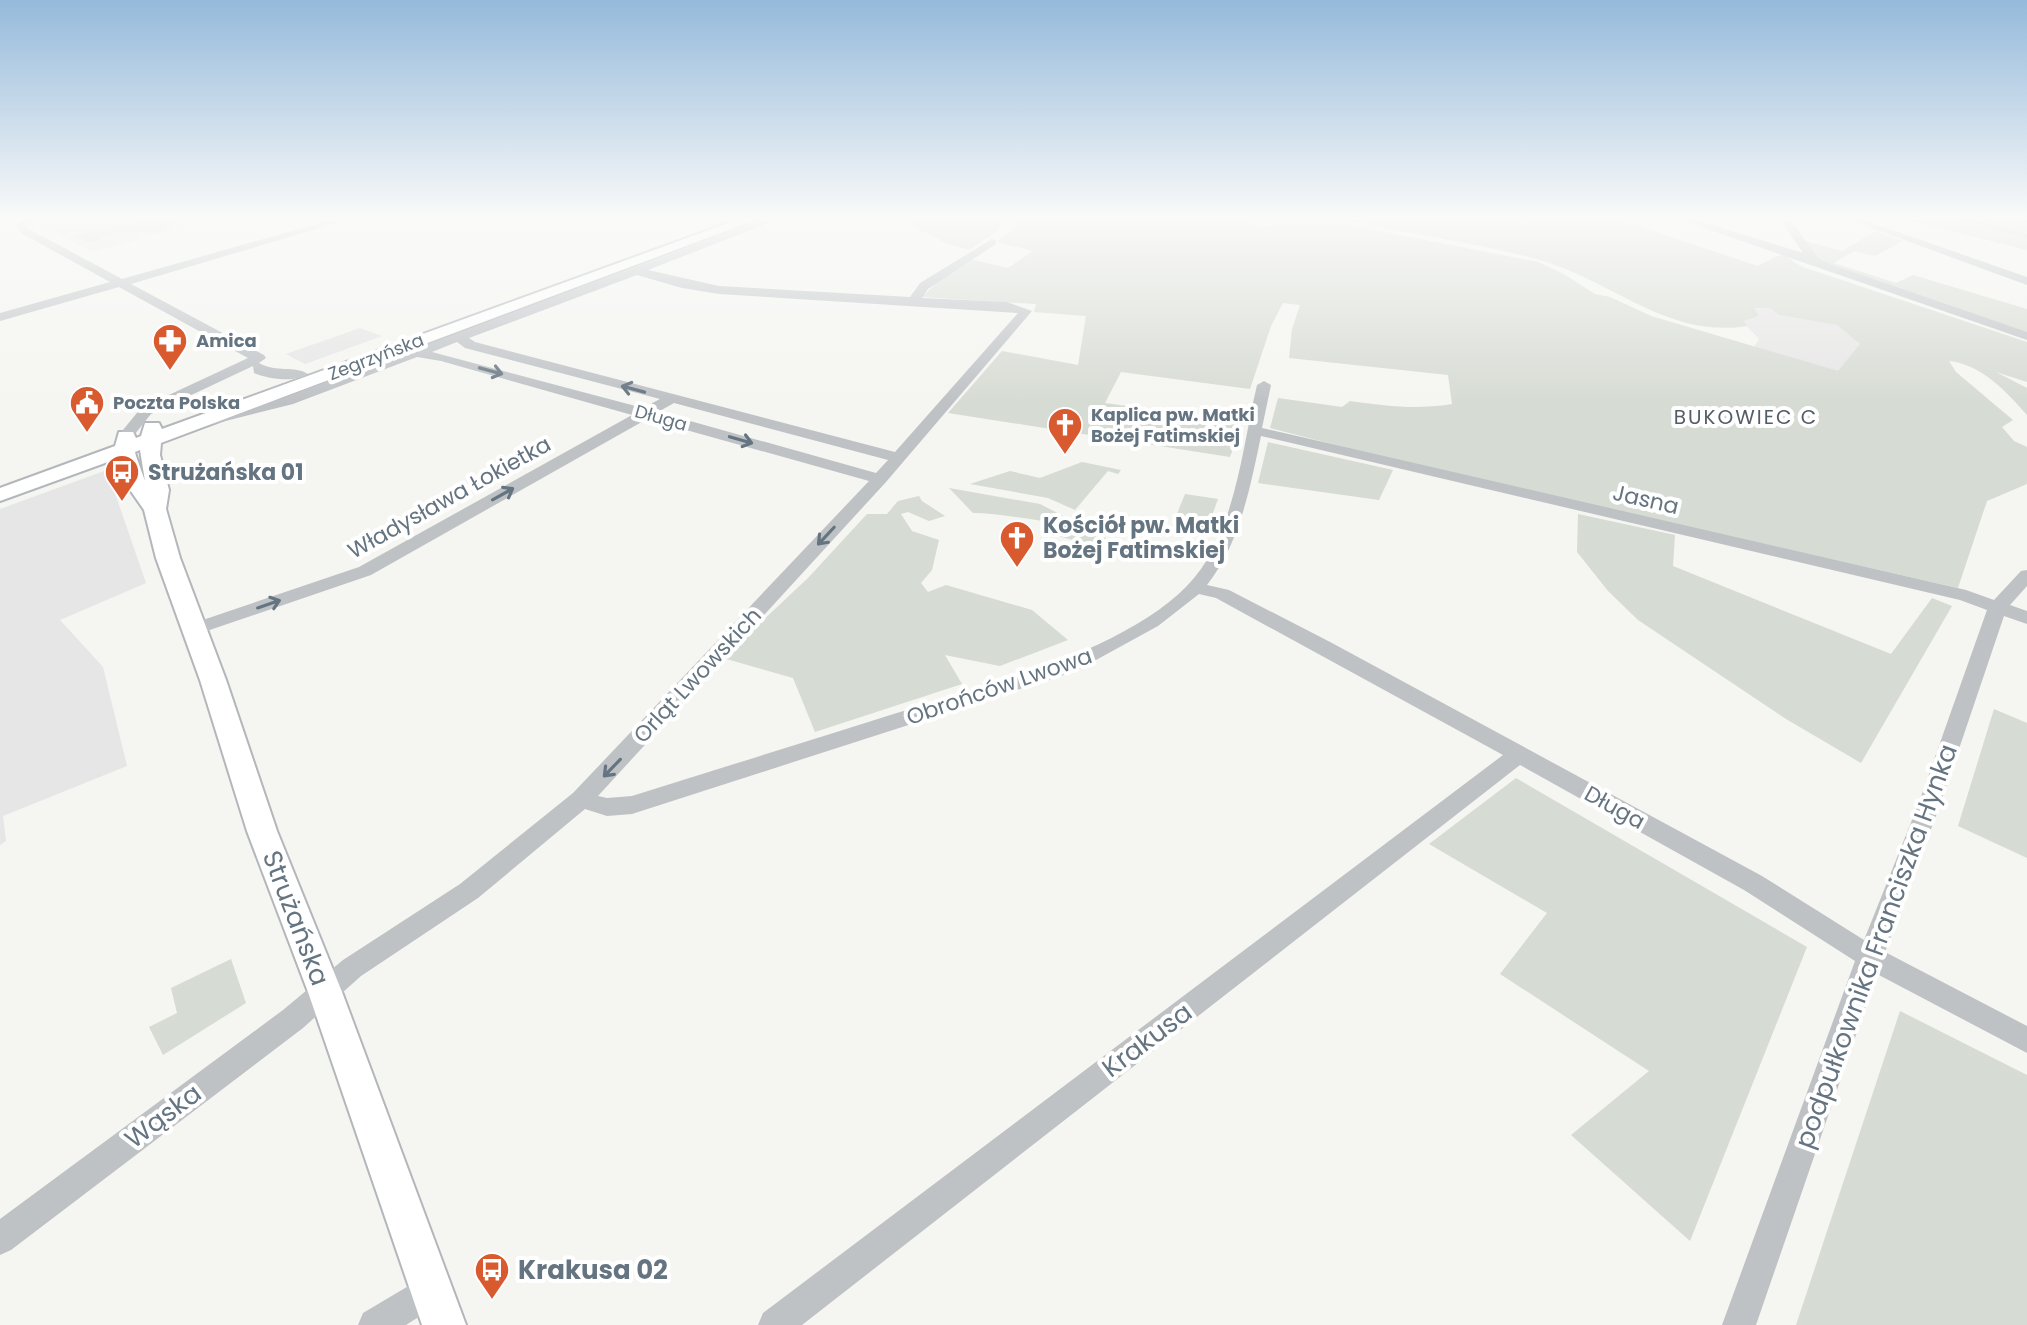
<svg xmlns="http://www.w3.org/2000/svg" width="2027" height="1325" font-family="Poppins,sans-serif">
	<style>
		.built { fill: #e5e6e5 }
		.green { fill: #d6dbd3 }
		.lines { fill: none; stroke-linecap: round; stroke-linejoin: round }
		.stream { stroke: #b8c2c7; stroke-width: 4 }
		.major-casing { stroke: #b3b7bb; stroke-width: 4 }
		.minor { fill: #bec2c5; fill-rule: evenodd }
		.major { fill: #fff; fill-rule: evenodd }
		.oneway { stroke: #657481 }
		.labels { text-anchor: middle; stroke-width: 8; stroke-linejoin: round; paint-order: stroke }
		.far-poi-label { font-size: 18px; font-weight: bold; fill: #657481; stroke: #fff; text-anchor: start }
		.far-street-label { font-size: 18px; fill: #657481; stroke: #fff }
		.far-neighbourhood-label { font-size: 20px; letter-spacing: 2px; fill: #535d66; stroke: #fff }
		.poi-label { font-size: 22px; font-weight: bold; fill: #657481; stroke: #fff; text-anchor: start }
		.street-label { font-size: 22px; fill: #657481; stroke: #fff }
		.near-street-label { font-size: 26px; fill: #657481; stroke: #fff }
		.near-poi-label { font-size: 26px; font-weight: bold; fill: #657481; stroke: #fff; text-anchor: start }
	</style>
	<rect width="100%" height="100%" fill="#f5f5f1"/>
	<path class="built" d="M 46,219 L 195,219 L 184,227 L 92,252 L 40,224 Z
		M 1753,307 L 1770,308 L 1779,315 L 1837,325 L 1861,344 L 1839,372 L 1754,347 L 1759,339 L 1742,321 L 1759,316 Z
		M 360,328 L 382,336 L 305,364 L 286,354 Z
		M 107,470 L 146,583 L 60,620 L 103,667 L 127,766 L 3,816 L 6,841 L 0,845 L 0,509 Z"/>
	<path class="green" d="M 143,219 L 185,219 L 160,233 L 130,231 L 99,237 L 102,240 L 88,242 L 75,236 Z
		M 908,219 L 1005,219 L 999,230 L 969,250 L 948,244 L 906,223 Z
		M 1019,219 L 1253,219 L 1258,226 L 1344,224 L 1538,262 L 1564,274 L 1595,294 L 1610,297 L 1651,316 L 1838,371 L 1860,344 L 1837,325 L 1779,315 L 1770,308 L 1754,308 L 1759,316 L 1743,321 L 1747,326 C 1668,339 1611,280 1540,260 C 1478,243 1411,234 1348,221 L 1617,219 L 1758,266 C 1792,248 1777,255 1806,268 L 2027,342 L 2027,382 L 1996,372 L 2027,388 L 2027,415 C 2007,392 1981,364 1949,361 L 1956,372 L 2013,420 L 2002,427 L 2014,441 L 2027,447 L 2027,484 L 1987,501 L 1958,588 L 1397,461 L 1270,428 L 1278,398 L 1342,407 L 1350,401 C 1386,406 1416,410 1452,404 L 1448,375 L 1289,358 L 1292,329 L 1300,305 L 1283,303 L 1271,326 L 1250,389 L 1121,372 L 1105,403 L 1243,422 L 1230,457 L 948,413 L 1002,351 L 1078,365 L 1086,316 L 1034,312 L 1036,304 L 922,297 L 945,275 L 969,259 L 1008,268 L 1033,251 L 996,242 L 1012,231 Z
		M 1903,219 L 2027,219 L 2027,250 Z
		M 1875,231 L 1903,241 L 1875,256 L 1854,251 L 1834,263 L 1896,283 L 1913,275 L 2027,309 L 2027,335 L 1853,276 L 1819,260 L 1805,241 L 1842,251 Z
		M 1268,442 L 1393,470 L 1379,500 L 1258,483 Z
		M 1082,462 L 1121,470 L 1118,474 L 1108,471 L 1075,510 L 1048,498 L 970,484 L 1010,471 L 1040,478 Z
		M 949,488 L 1040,504 L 1146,559 L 1050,534 L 1058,523 C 1032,520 998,513 973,513 Z
		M 1185,494 L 1218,499 L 1206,532 L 1172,526 Z
		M 919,496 L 922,501 L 945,516 L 929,521 L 908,512 L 901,514 L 912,531 L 939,540 L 932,570 L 921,583 L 928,592 L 946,585 L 1032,610 L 1068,640 L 1000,666 L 945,655 L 962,684 L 815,732 L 793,678 L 723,658 L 808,578 L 867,514 L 887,514 L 898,501 Z
		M 1578,514 L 1675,535 L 1673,566 L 1891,654 L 1932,598 L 1952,606 L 1861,763 L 1786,719 L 1638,620 L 1608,591 L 1577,552 Z
		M 1994,709 L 2027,723 L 2027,858 L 1958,826 Z
		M 1516,778 L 1807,947 L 1690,1241 L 1571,1135 L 1649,1071 L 1500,974 L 1547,913 L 1429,844 Z
		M 231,959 L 246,1003 L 163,1055 L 149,1027 L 177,1013 L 171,988 Z
		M 1900,1011 L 2027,1075 L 2027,1325 L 1796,1325 Z"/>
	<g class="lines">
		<path class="stream" d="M 1964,219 L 2027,236"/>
		<defs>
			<path id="major" d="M 739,219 L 758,219 L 161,443 L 160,455 L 169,490 L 166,509 L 180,558 L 226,680 L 277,831 L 342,992 L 466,1325 L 422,1325 L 308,992 L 247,831 L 200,680 L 156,558 L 144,510 L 126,484 L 116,459 L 0,501 L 0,488 L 115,446 L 119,432 L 133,432 L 136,438 L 141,436 L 145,423 L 159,423 L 162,429 ZM 140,450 L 145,481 L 136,456 L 135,452 Z"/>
		</defs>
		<use href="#major" class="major-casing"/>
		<path class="minor" d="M 25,219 L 37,219 L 27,226 L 29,229 L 122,279 L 334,219 L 350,219 L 131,284 L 264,355 L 266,358 L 259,363 C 277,373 294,365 308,374 C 295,383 268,379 254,373 L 253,366 L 151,414 L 131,439 L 126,441 L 118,436 L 141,408 L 248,358 L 119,287 L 0,321 L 0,313 L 110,282 L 21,233 L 16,225 Z
			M 765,219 L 779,219 L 648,270 L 719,286 L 910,297 L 920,283 L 992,239 L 996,240 L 996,244 L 928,289 L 922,298 L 1007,302 L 1032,311 L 886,482 L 598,796 L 607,798 L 632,796 C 715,770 798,744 881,718 C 972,690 1145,649 1201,569 C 1237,517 1243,444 1257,385 L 1264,381 L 1271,385 L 1262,428 L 1966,590 L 1994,600 L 2021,571 L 2027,570 L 2027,586 L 2010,605 L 2027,611 L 2027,624 L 2004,616 L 1940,805 L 1885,952 L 2027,1026 L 2027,1053 L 1877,974 L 1756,1325 L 1722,1325 L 1855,961 L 1744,890 L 1520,765 L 802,1325 L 758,1325 L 763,1313 L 1503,755 L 1216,598 L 1199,594 L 1158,626 L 1076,671 L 632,814 L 607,816 L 585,809 L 478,898 L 361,976 L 303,1028 L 11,1250 L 0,1255 L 0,1219 L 283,1010 L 343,960 L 460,884 L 573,793 L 869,481 L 647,419 L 371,575 L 195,635 L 188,633 L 185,629 L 188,625 L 359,567 L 632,415 L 441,361 L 417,357 L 293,404 L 206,426 L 201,425 L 201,419 L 283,398 ZM 637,275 L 682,288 L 719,294 L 1018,313 L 895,452 L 475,342 L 469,338 ZM 457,342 L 465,348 L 660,399 L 643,408 L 432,352 ZM 674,403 L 888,460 L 876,473 L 658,412 ZM 1261,436 L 1960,600 L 1987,610 L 1918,805 L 1864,940 L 1762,876 L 1332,643 L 1229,590 L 1207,585 C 1240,543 1250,488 1261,436 Z
			M 1678,219 L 1693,219 L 1803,253 L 1780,219 L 1790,219 L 1818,258 L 1830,264 L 2027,332 L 2027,340 Z
			M 1847,219 L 1861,219 L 2027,277 L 2027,285 Z
			M 432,1272 L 444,1277 L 449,1289 L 444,1301 L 406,1325 L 358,1325 L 363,1313 Z"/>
		<use href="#major" class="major"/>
	</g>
	<defs><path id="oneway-shaft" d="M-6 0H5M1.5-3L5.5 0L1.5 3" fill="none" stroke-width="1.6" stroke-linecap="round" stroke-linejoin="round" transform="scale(2)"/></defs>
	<g class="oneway">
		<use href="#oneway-shaft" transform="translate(491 371) rotate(15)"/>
		<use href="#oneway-shaft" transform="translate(633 389) rotate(-165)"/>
		<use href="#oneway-shaft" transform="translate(741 440) rotate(16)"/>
		<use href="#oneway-shaft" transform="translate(503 494) rotate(-29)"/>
		<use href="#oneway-shaft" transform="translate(826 536) rotate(133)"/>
		<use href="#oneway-shaft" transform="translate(269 604) rotate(-19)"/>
		<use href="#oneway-shaft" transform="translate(612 768) rotate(134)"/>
	</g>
	<linearGradient id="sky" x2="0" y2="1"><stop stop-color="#95badb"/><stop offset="0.54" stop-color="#fafaf9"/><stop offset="1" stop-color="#fafaf9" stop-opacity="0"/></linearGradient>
	<rect width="2027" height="404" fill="url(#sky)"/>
	<defs>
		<symbol id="pharmacy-pin" viewBox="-11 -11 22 30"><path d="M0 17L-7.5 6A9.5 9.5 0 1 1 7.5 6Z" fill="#d85a2e" stroke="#fff"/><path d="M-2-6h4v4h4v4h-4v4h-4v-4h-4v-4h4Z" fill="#fff"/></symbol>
		<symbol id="civic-pin" viewBox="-11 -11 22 30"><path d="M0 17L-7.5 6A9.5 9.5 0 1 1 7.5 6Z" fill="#d85a2e" stroke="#fff"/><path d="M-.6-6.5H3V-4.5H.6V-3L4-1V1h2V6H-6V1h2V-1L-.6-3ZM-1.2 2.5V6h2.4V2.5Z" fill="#fff"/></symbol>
		<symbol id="church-pin" viewBox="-11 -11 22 30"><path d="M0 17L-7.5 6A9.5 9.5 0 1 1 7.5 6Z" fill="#d85a2e" stroke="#fff"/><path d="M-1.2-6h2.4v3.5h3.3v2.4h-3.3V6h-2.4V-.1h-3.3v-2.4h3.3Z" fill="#fff"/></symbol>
		<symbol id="bus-pin" viewBox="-11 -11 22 30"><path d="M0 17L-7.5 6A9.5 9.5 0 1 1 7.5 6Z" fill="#d85a2e" stroke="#fff"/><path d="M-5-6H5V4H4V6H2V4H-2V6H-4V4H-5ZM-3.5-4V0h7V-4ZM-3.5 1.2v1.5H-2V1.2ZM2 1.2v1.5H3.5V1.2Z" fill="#fff"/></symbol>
	</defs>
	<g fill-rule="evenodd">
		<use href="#pharmacy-pin" x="150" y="321" width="40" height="54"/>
		<use href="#civic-pin" x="67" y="383" width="40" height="54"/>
		<use href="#church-pin" x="1045" y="405" width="40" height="54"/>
		<use href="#bus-pin" x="102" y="452" width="40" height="54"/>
		<use href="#church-pin" x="997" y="518" width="40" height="54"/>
		<use href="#bus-pin" x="472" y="1250" width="40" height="54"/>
	</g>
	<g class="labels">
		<g class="far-poi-label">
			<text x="196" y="347">Amica</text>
			<text x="113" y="409">Poczta Polska</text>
			<text x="1091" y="421">Kaplica pw. Matki<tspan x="1091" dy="21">Bożej Fatimskiej</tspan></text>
		</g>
		<g class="far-street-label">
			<text transform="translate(376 357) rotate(-21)" y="6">Zegrzyńska</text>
			<text transform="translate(661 418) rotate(16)" y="6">Długa</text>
		</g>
		<g class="far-neighbourhood-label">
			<text x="1746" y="424">BUKOWIEC C</text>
		</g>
		<g class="poi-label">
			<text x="148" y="480">Strużańska 01</text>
			<text x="1043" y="533">Kościół pw. Matki<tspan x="1043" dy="25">Bożej Fatimskiej</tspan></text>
		</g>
		<g class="street-label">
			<text transform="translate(449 497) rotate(-29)" y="8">Władysława Łokietka</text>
			<text transform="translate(1646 499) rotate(13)" y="8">Jasna</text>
			<text transform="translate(697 675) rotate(-47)" y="8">Orląt Lwowskich</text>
			<text transform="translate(999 686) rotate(-19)" y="8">Obrońców Lwowa</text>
			<text transform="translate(1615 807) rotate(29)" y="8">Długa</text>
		</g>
		<g class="near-street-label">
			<text transform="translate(296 918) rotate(69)" y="9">Strużańska</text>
			<text transform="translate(1876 946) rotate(-70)" y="9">podpułkownika Franciszka Hynka</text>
			<text transform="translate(1147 1040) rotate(-37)" y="9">Krakusa</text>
			<text transform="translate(163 1116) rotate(-37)" y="9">Wąska</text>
		</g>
		<g class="near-poi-label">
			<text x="518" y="1279">Krakusa 02</text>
		</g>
	</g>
</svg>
